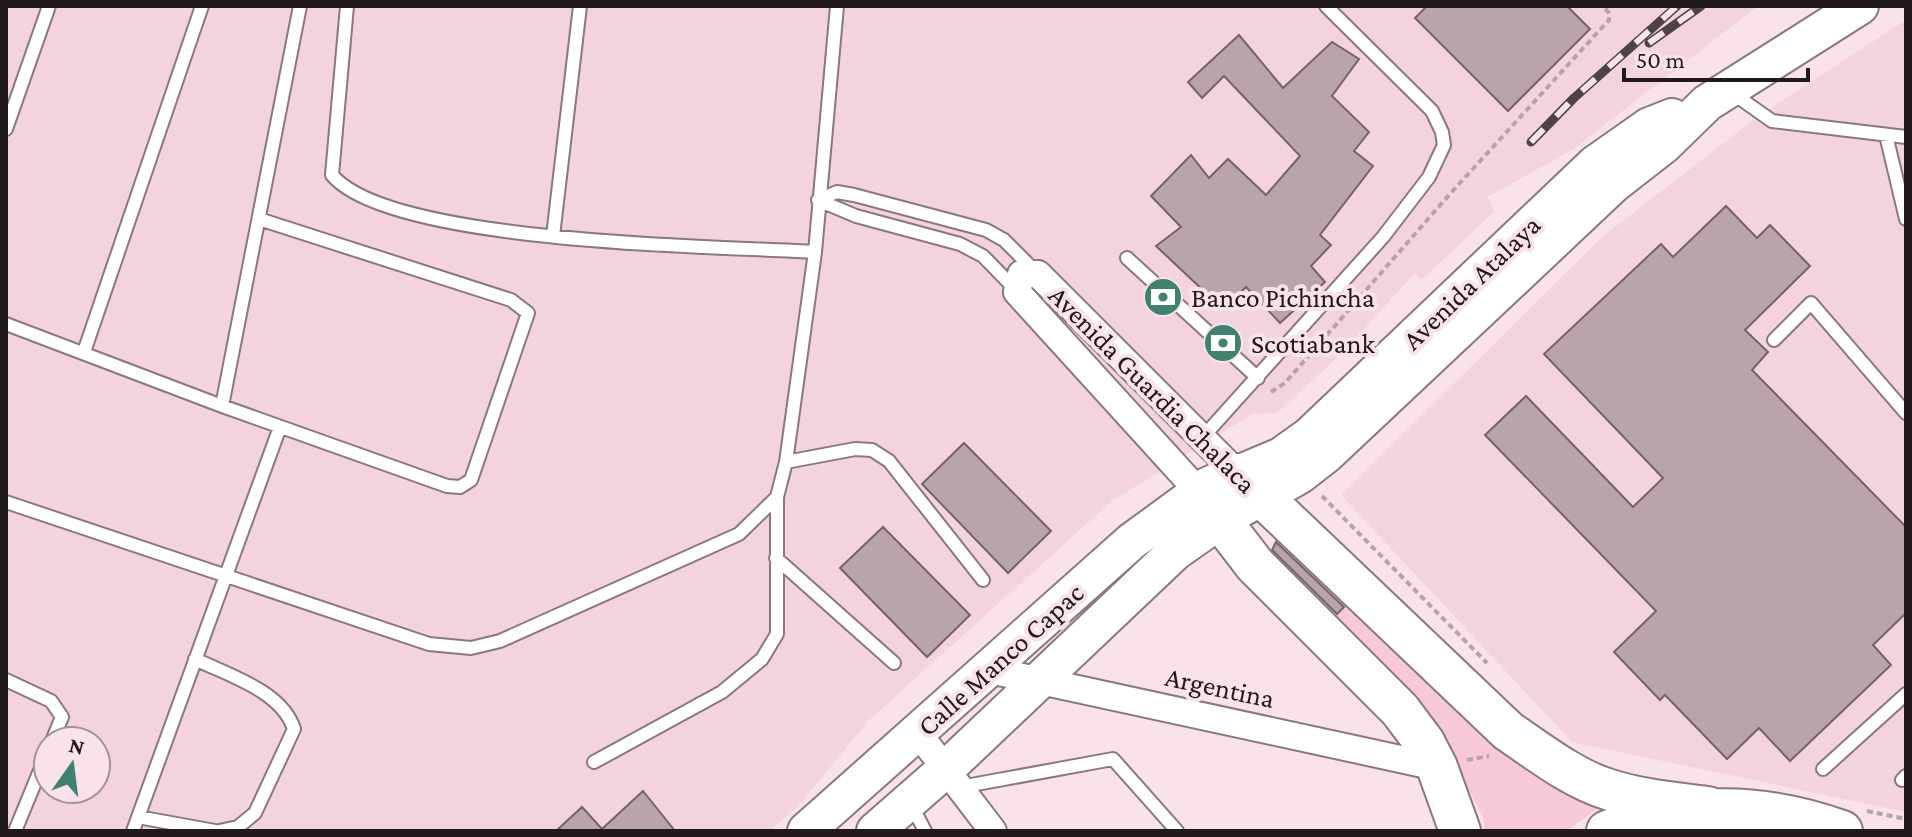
<svg xmlns="http://www.w3.org/2000/svg" width="1912" height="837" font-family="'Crimson Pro',serif">
	<style>
		.built { fill: #f2d3de; fill-rule: evenodd }
		.green { fill: #f6c8da }
		.building { fill: #b9a4ac; stroke: #76636a; stroke-width: 2 }
		.lines { fill: none; stroke-linecap: round; stroke-linejoin: round }
		.lane-casing { stroke: #8b777e; stroke-width: 16 }
		.street-casing { stroke: #8b777e; stroke-width: 30 }
		.secondary-casing { stroke: #8b777e; stroke-width: 40 }
		.primary-casing { stroke: #8b777e; stroke-width: 44 }
		.path { stroke: #b5a3aa; stroke-width: 4; stroke-dasharray: 6 4; stroke-linecap: butt }
		.lane { stroke: #fff; stroke-width: 12 }
		.street { stroke: #fff; stroke-width: 26 }
		.secondary { stroke: #fff; stroke-width: 36 }
		.primary { stroke: #fff; stroke-width: 40 }
		.rail-casing { stroke: #4d4246; stroke-width: 9 }
		.rail { stroke: #f9e2eb; stroke-width: 6; stroke-dasharray: 18; stroke-linecap: butt }
		.labels { text-anchor: middle; stroke-width: 8; stroke-linejoin: round; paint-order: stroke }
		.street-label { font-size: 28px; fill: #21191c; stroke: #f9e2eb }
		.poi-label { font-size: 28px; fill: #21191c; stroke: #f9e2eb; text-anchor: start }
	</style>
	<rect width="100%" height="100%" fill="#f9e2eb"/>
	<path class="built" d="M 6,6 L 1758,6 L 1572,150 L 1487,197 L 1495,211 L 1421,280 L 1415,273 L 1341,354 L 1277,413 L 1252,414 L 1112,501 L 868,721 L 801,803 L 770,831 L 6,831 ZM 48,741 L 96,741 L 96,789 L 48,789 Z
		M 1906,20 L 1906,812 L 1572,742 L 1341,495 L 1602,237 L 1760,115 Z"/>
	<path class="green" d="M 1345,606 L 1473,728 L 1541,774 L 1600,807 L 1566,831 L 1485,831 L 1483,816 L 1431,721 L 1329,622 Z"/>
	<path class="building" d="M 1427,6 L 1567,6 L 1590,29 L 1508,111 L 1415,18 Z
		M 1239,35 L 1283,88 L 1332,42 L 1359,59 L 1332,96 L 1369,132 L 1354,151 L 1373,166 L 1320,235 L 1331,245 L 1311,266 L 1325,282 L 1280,323 L 1246,287 L 1224,310 L 1156,246 L 1181,227 L 1151,196 L 1191,155 L 1209,178 L 1228,159 L 1266,195 L 1300,156 L 1224,76 L 1202,98 L 1188,82 Z
		M 1726,206 L 1757,238 L 1770,225 L 1810,266 L 1745,330 L 1768,352 L 1752,370 L 1906,527 L 1906,613 L 1873,645 L 1891,665 L 1790,761 L 1759,728 L 1727,759 L 1665,695 L 1660,700 L 1614,652 L 1656,611 L 1485,435 L 1526,396 L 1633,507 L 1663,478 L 1544,354 L 1661,244 L 1673,257 Z
		M 964,443 L 1051,531 L 1008,573 L 922,484 Z
		M 883,527 L 970,615 L 927,657 L 840,568 Z
		M 1276,542 L 1344,607 L 1337,614 L 1272,550 Z
		M 643,791 L 675,831 L 556,831 L 582,807 L 602,829 Z"/>
	<g class="lines">
		<defs>
			<path id="lane" d="M 347,6 L 332,175 C 390,244 718,246 815,252
				M 1731,92 L 1772,121 L 1906,137
				M 6,129 L 49,6
				M 1886,135 L 1906,219
				M 818,200 L 837,192 L 854,195 L 986,230 L 1004,240 L 1036,272
				M 818,200 L 856,216 L 960,244 L 983,256 L 1017,291
				M 553,236 L 580,6
				M 1127,258 L 1258,378
				M 6,324 L 222,406 L 447,486 L 460,487 L 471,480 L 528,313 L 511,300 L 259,219
				M 1774,340 L 1811,303 L 1906,413
				M 84,352 L 202,6
				M 222,406 L 300,6
				M 1203,437 L 1383,237 L 1429,177 L 1444,145 L 1442,132 L 1432,111 L 1326,6
				M 786,462 L 855,449 L 872,450 L 889,461 L 983,580
				M 6,502 L 429,644 L 471,648 L 500,641 L 739,534 L 777,497 L 786,462 L 815,252 L 837,6
				M 776,558 L 894,663
				M 195,659 C 228,675 282,691 294,729 L 255,813 L 238,827 L 219,831
				M 6,680 L 51,701 L 62,717 L 52,741
				M 594,762 L 722,692 L 762,659 L 777,634 L 777,497
				M 1823,769 L 1906,694
				M 1902,780 L 1906,776
				M 960,787 L 1113,759 L 1177,831
				M 911,804 L 925,831
				M 138,817 L 215,831
				M 15,831 L 48,751
				M 133,831 L 280,427"/>
			<path id="street" d="M 1199,492 L 1017,292 L 1021,274 L 1038,274 L 1238,474
				M 990,670 L 1437,767
				M 918,733 L 993,831"/>
			<path id="secondary" d="M 1238,474 L 1281,456 L 1309,436 L 1595,164 L 1649,126 L 1672,117
				M 806,831 L 1132,541 L 1199,492
				M 875,831 L 946,769 L 1175,552 L 1219,521 L 1300,475 L 1327,454 L 1614,184 L 1664,145 L 1707,103 L 1860,6"/>
			<path id="primary" d="M 1460,831 L 1437,767 L 1424,742 L 1400,710 L 1255,565 L 1199,492 L 1238,474 L 1508,731 C 1539,752 1573,779 1610,790 C 1642,800 1675,803 1708,807
				M 1607,831 C 1683,801 1765,803 1842,831"/>
		</defs>
		<use href="#lane" class="lane-casing"/>
		<use href="#street" class="street-casing"/>
		<use href="#secondary" class="secondary-casing"/>
		<use href="#primary" class="primary-casing"/>
		<path class="path" d="M 1271,392 L 1285,383 L 1449,195 L 1609,20 L 1609,13 L 1603,6
			M 1322,496 L 1487,663
			M 1467,760 L 1489,756
			M 1867,811 L 1906,819"/>
		<use href="#lane" class="lane"/>
		<use href="#street" class="street"/>
		<use href="#secondary" class="secondary"/>
		<use href="#primary" class="primary"/>
		<defs>
			<path id="rail" d="M 1649,43 L 1701,6
				M 1531,142 L 1574,98 L 1677,6"/>
		</defs>
		<use href="#rail" class="rail-casing"/>
		<use href="#rail" class="rail"/>
	</g>
	<defs>
		<symbol id="bank-disc" viewBox="-11 -11 22 22"><circle r="9.5" fill="#41816f" stroke="#f9e2eb"/><path d="M-6-4H6V4H-6ZM0-2.3a2.3 2.3 0 1 0 0 4.6a2.3 2.3 0 1 0 0-4.6Z" fill="#fff"/></symbol>
	</defs>
	<g fill-rule="evenodd">
		<use href="#bank-disc" x="1141" y="275" width="44" height="44"/>
		<use href="#bank-disc" x="1201" y="321" width="44" height="44"/>
	</g>
	<g class="labels">
		<g class="street-label">
			<text transform="translate(1471 282) rotate(-44)" y="10">Avenida Atalaya</text>
			<text transform="translate(1153 389) rotate(45)" y="10">Avenida Guardia Chalaca</text>
			<text transform="translate(1000 659) rotate(-42)" y="10">Calle Manco Capac</text>
			<text transform="translate(1220 687) rotate(12)" y="10">Argentina</text>
		</g>
		<g class="poi-label">
			<text x="1191" y="307">Banco Pichincha</text>
			<text x="1251" y="353">Scotiabank</text>
		</g>
	</g>
	<rect width="1912" height="837" fill="none" stroke="#21191c" stroke-width="16"/>
	<g transform="translate(72 765) rotate(14)"><circle r="38" fill="#f9e2eb" stroke="#a39298" stroke-width="2"/>
	<path d="M0-6L14 30L0 20L-14 30Z" fill="#41816f"/>
	<text y="-12" font-size="22" font-weight="bold" text-anchor="middle" fill="#21191c">N</text>
	</g>
	<path d="M1624 68v12h184v-12" fill="none" stroke="#21191c" stroke-width="4"/>
	<text x="1636" y="68" font-size="24" fill="#21191c" stroke="#f9e2eb" stroke-width="6" paint-order="stroke">50 m</text>
</svg>
